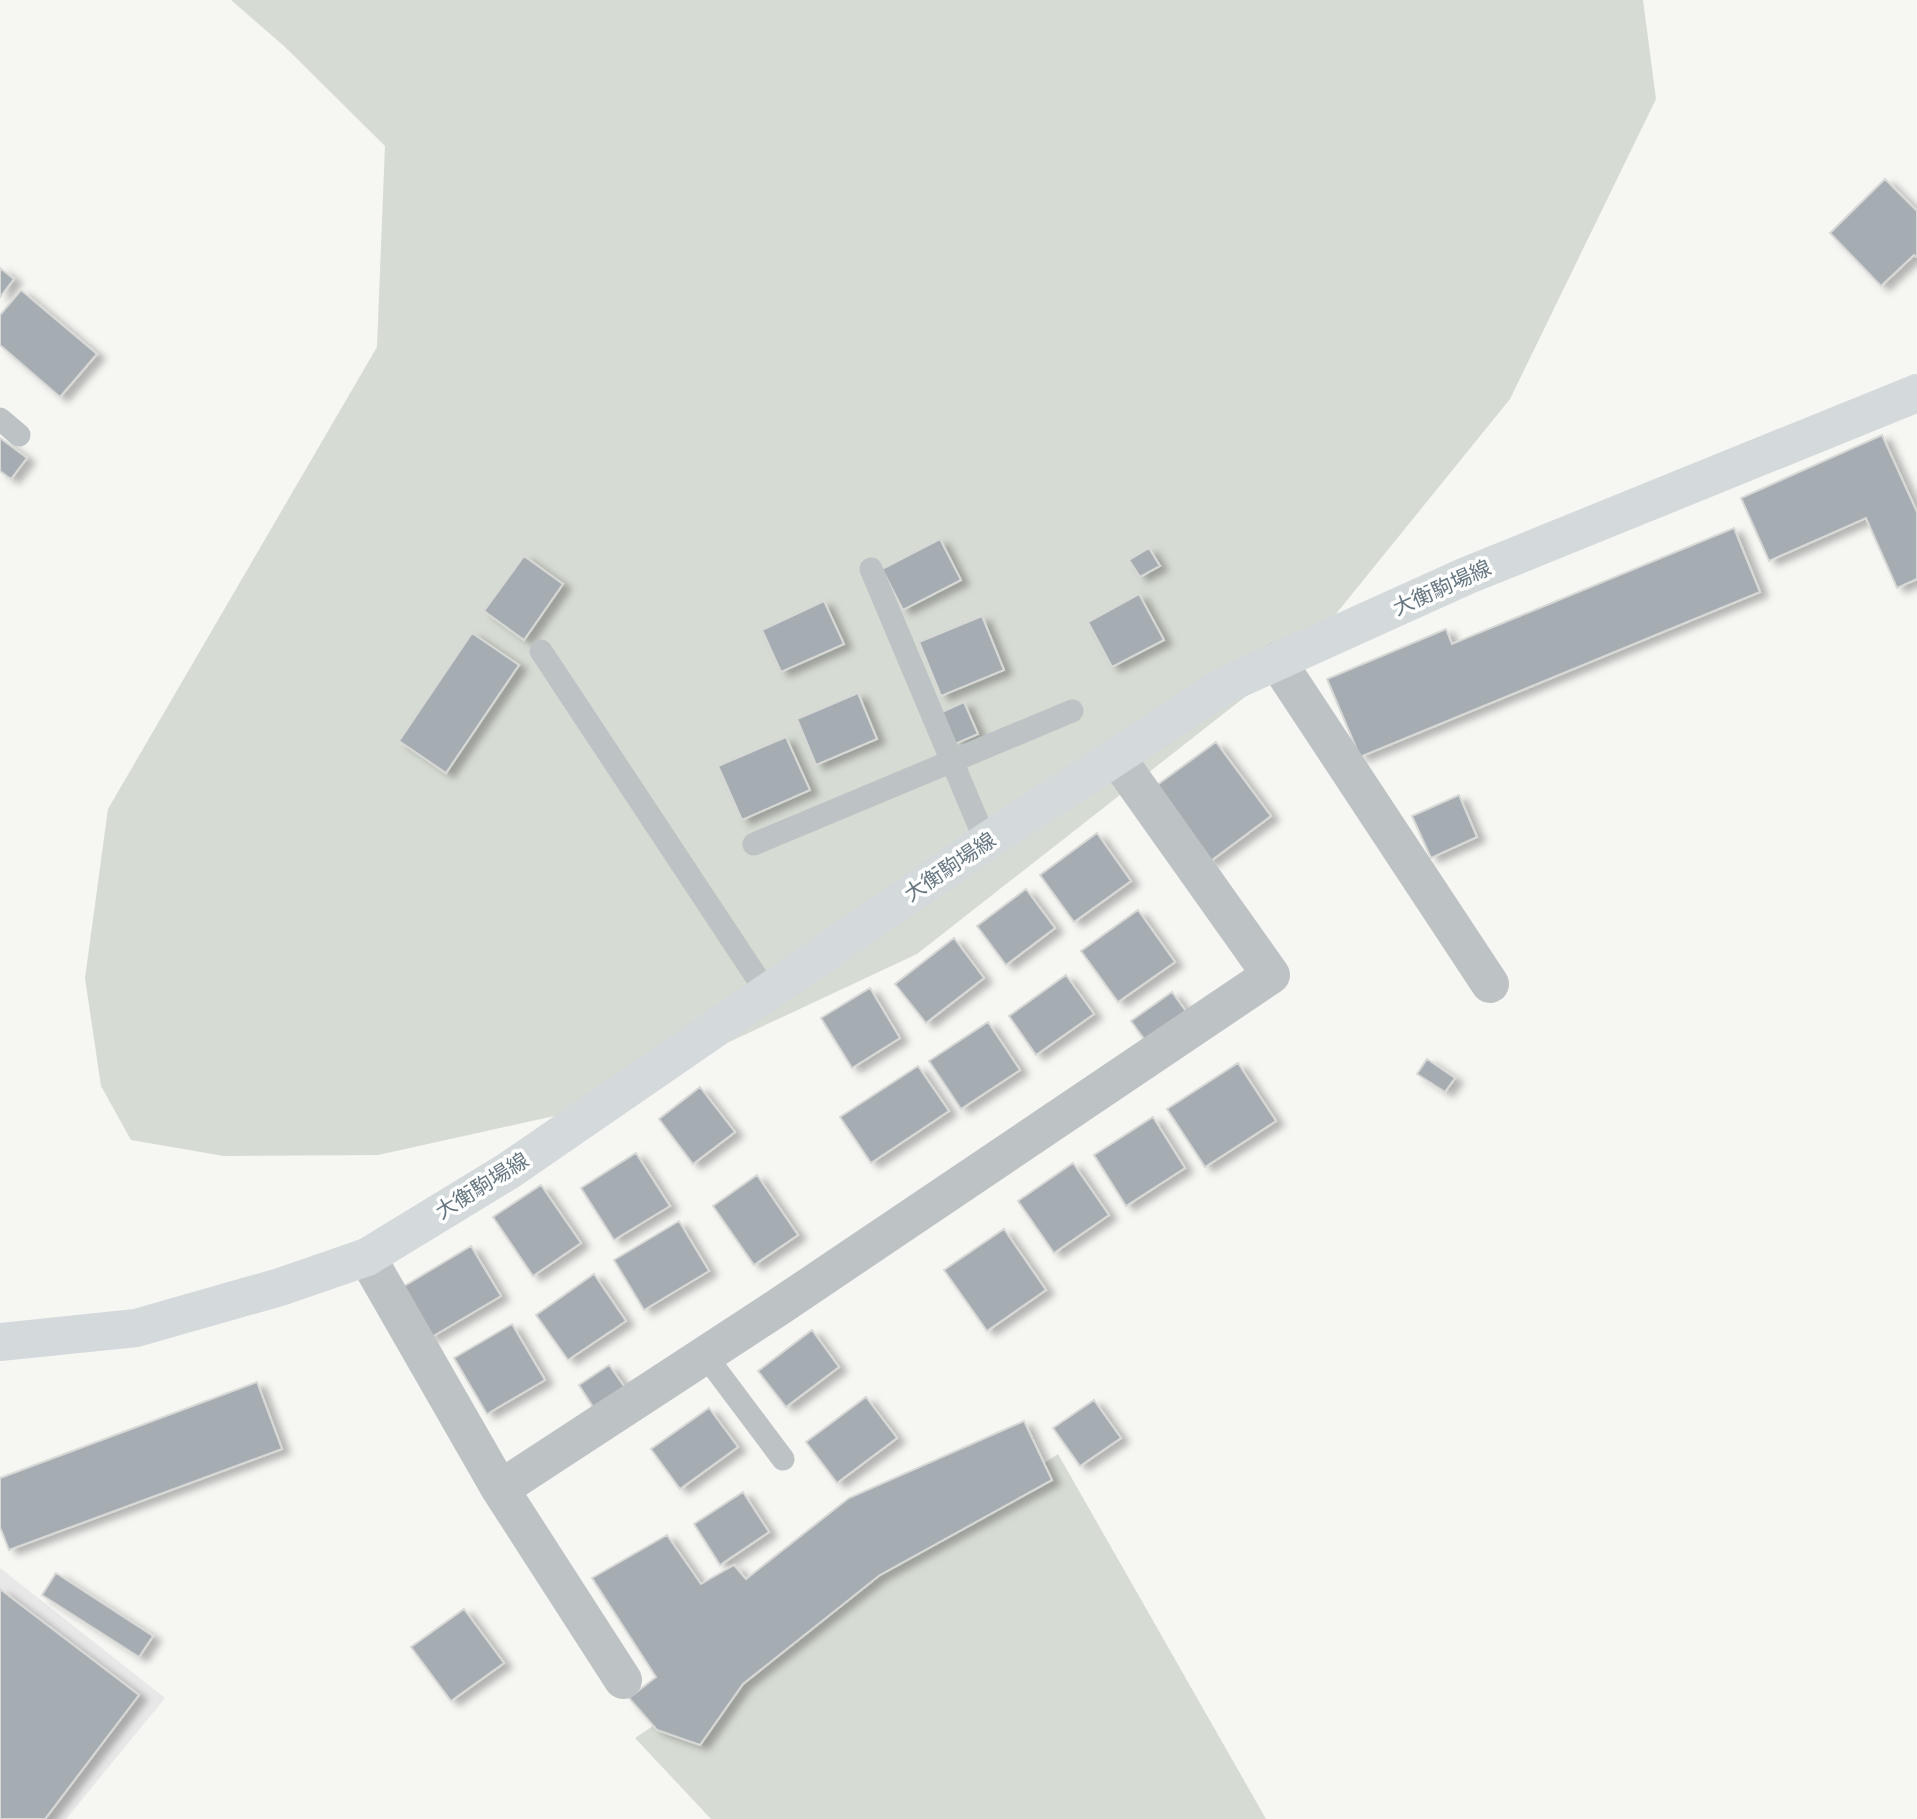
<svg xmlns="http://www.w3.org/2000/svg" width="1917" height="1819" font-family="'PT Sans Narrow','Noto Sans JP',sans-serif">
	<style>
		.built { fill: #e7e8e7 }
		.green { fill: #d6dbd3 }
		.building { fill: #a5adb2; stroke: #d8d8d6; stroke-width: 2; filter: url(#shadow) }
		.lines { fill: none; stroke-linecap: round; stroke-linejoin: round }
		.lane { stroke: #bdc2c5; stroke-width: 23 }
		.street { stroke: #bdc2c5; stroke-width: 38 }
		.secondary { stroke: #d4d9dc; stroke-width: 38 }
		.labels { text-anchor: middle; stroke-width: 7; stroke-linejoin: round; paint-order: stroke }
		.street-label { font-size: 21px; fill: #677782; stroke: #fff }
	</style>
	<defs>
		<filter id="shadow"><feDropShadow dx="8" dy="4.5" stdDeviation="3.5" flood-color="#0004"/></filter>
	</defs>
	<rect width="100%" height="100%" fill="#f6f6f3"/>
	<path class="built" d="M 0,1568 L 165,1698 L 66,1819 L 0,1819 Z"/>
	<path class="green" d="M 231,0 L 1643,0 L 1656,99 L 1510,399 L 1310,646 L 917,954 L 586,1109 L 378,1155 L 224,1156 L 131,1140 L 101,1086 L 85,978 L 108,809 L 377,347 L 385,146 L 284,46 Z
		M 1058,1454 L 1266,1819 L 711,1819 L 635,1738 Z"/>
	<path class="building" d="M 1885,179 L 1917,211 L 1917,257 L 1914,255 L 1881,286 L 1830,233 Z
		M 0,268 L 14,279 L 0,297 Z
		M 21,290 L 97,354 L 60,397 L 0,345 L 0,315 Z
		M 1882,435 L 1917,512 L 1917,579 L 1897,588 L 1866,518 L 1769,561 L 1741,498 Z
		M 0,438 L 27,458 L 11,479 L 0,471 Z
		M 1734,528 L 1760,592 L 1360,757 L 1327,679 L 1446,629 L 1452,644 Z
		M 940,539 L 961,580 L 903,610 L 882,569 Z
		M 1149,548 L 1160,566 L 1140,577 L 1129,560 Z
		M 524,556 L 563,584 L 524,640 L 484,611 Z
		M 1139,594 L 1164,640 L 1112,667 L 1088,622 Z
		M 824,601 L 844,644 L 781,672 L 762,630 Z
		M 982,616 L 1004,670 L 941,696 L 919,642 Z
		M 472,633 L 519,665 L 446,773 L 399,741 Z
		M 858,693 L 877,739 L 816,765 L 797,719 Z
		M 964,702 L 978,734 L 955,744 L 942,712 Z
		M 786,737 L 810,790 L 742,820 L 718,766 Z
		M 1216,742 L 1271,816 L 1208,863 L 1153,788 Z
		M 1459,795 L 1477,837 L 1431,858 L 1412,816 Z
		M 1097,833 L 1131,881 L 1074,922 L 1040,875 Z
		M 1026,889 L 1055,928 L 1006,965 L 977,926 Z
		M 1138,910 L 1175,962 L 1118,1002 L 1081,951 Z
		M 954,938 L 984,978 L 926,1023 L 895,984 Z
		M 1066,975 L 1094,1014 L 1036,1055 L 1009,1016 Z
		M 870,988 L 900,1038 L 852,1068 L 821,1018 Z
		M 1172,992 L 1188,1014 L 1147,1043 L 1131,1021 Z
		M 988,1022 L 1020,1070 L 961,1109 L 929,1061 Z
		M 1427,1059 L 1455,1078 L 1445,1092 L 1417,1074 Z
		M 1238,1063 L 1276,1121 L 1205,1167 L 1167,1109 Z
		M 918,1066 L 949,1111 L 871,1163 L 840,1117 Z
		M 700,1087 L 735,1132 L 693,1164 L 659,1119 Z
		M 1153,1117 L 1185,1168 L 1126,1206 L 1094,1155 Z
		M 636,1153 L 670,1206 L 614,1240 L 581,1188 Z
		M 1073,1163 L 1109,1215 L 1054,1253 L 1018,1201 Z
		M 757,1175 L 798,1235 L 754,1265 L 713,1206 Z
		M 541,1185 L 581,1243 L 533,1276 L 493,1217 Z
		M 679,1221 L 709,1271 L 644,1310 L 614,1260 Z
		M 1004,1229 L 1046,1290 L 987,1331 L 944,1270 Z
		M 471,1246 L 501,1296 L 430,1338 L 401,1288 Z
		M 594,1274 L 626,1321 L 568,1360 L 536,1315 Z
		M 512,1324 L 545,1380 L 487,1414 L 454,1358 Z
		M 812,1330 L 839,1367 L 786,1407 L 758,1371 Z
		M 609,1365 L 626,1389 L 595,1410 L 579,1385 Z
		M 257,1382 L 282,1449 L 9,1550 L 0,1527 L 0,1478 Z
		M 866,1397 L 897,1438 L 837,1483 L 806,1442 Z
		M 1094,1400 L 1121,1438 L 1080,1466 L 1053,1428 Z
		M 709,1408 L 738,1447 L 680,1489 L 651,1449 Z
		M 1024,1421 L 1052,1480 L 880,1575 L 743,1684 L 700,1745 L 657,1730 L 629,1698 L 656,1677 L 592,1578 L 667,1535 L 701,1584 L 734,1565 L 746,1579 L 849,1498 Z
		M 743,1492 L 769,1532 L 720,1565 L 694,1524 Z
		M 56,1573 L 153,1636 L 139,1657 L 42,1595 Z
		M 0,1589 L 139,1695 L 45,1819 L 0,1819 Z
		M 464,1609 L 504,1663 L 451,1701 L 411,1647 Z"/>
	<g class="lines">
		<path class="lane" d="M 0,419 L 19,435
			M 871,569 L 986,842
			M 541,651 L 767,993
			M 754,844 L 1072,711
			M 705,1355 L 783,1459"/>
		<path class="street" d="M 1277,661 L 1490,984
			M 367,1257 L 500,1489 L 623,1680
			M 500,1489 L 777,1308 L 1271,975 L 1117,758"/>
		<path class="secondary" d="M 0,1342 L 136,1328 L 280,1287 L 367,1257 L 508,1171 L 986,842 L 1225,685 L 1466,576 L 1917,393"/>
	</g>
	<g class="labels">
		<g class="street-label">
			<text transform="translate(1442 588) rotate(-24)" y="7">大衡駒場線</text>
			<text transform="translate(950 867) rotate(-34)" y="7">大衡駒場線</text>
			<text transform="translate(482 1186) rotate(-32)" y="7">大衡駒場線</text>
		</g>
	</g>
</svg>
